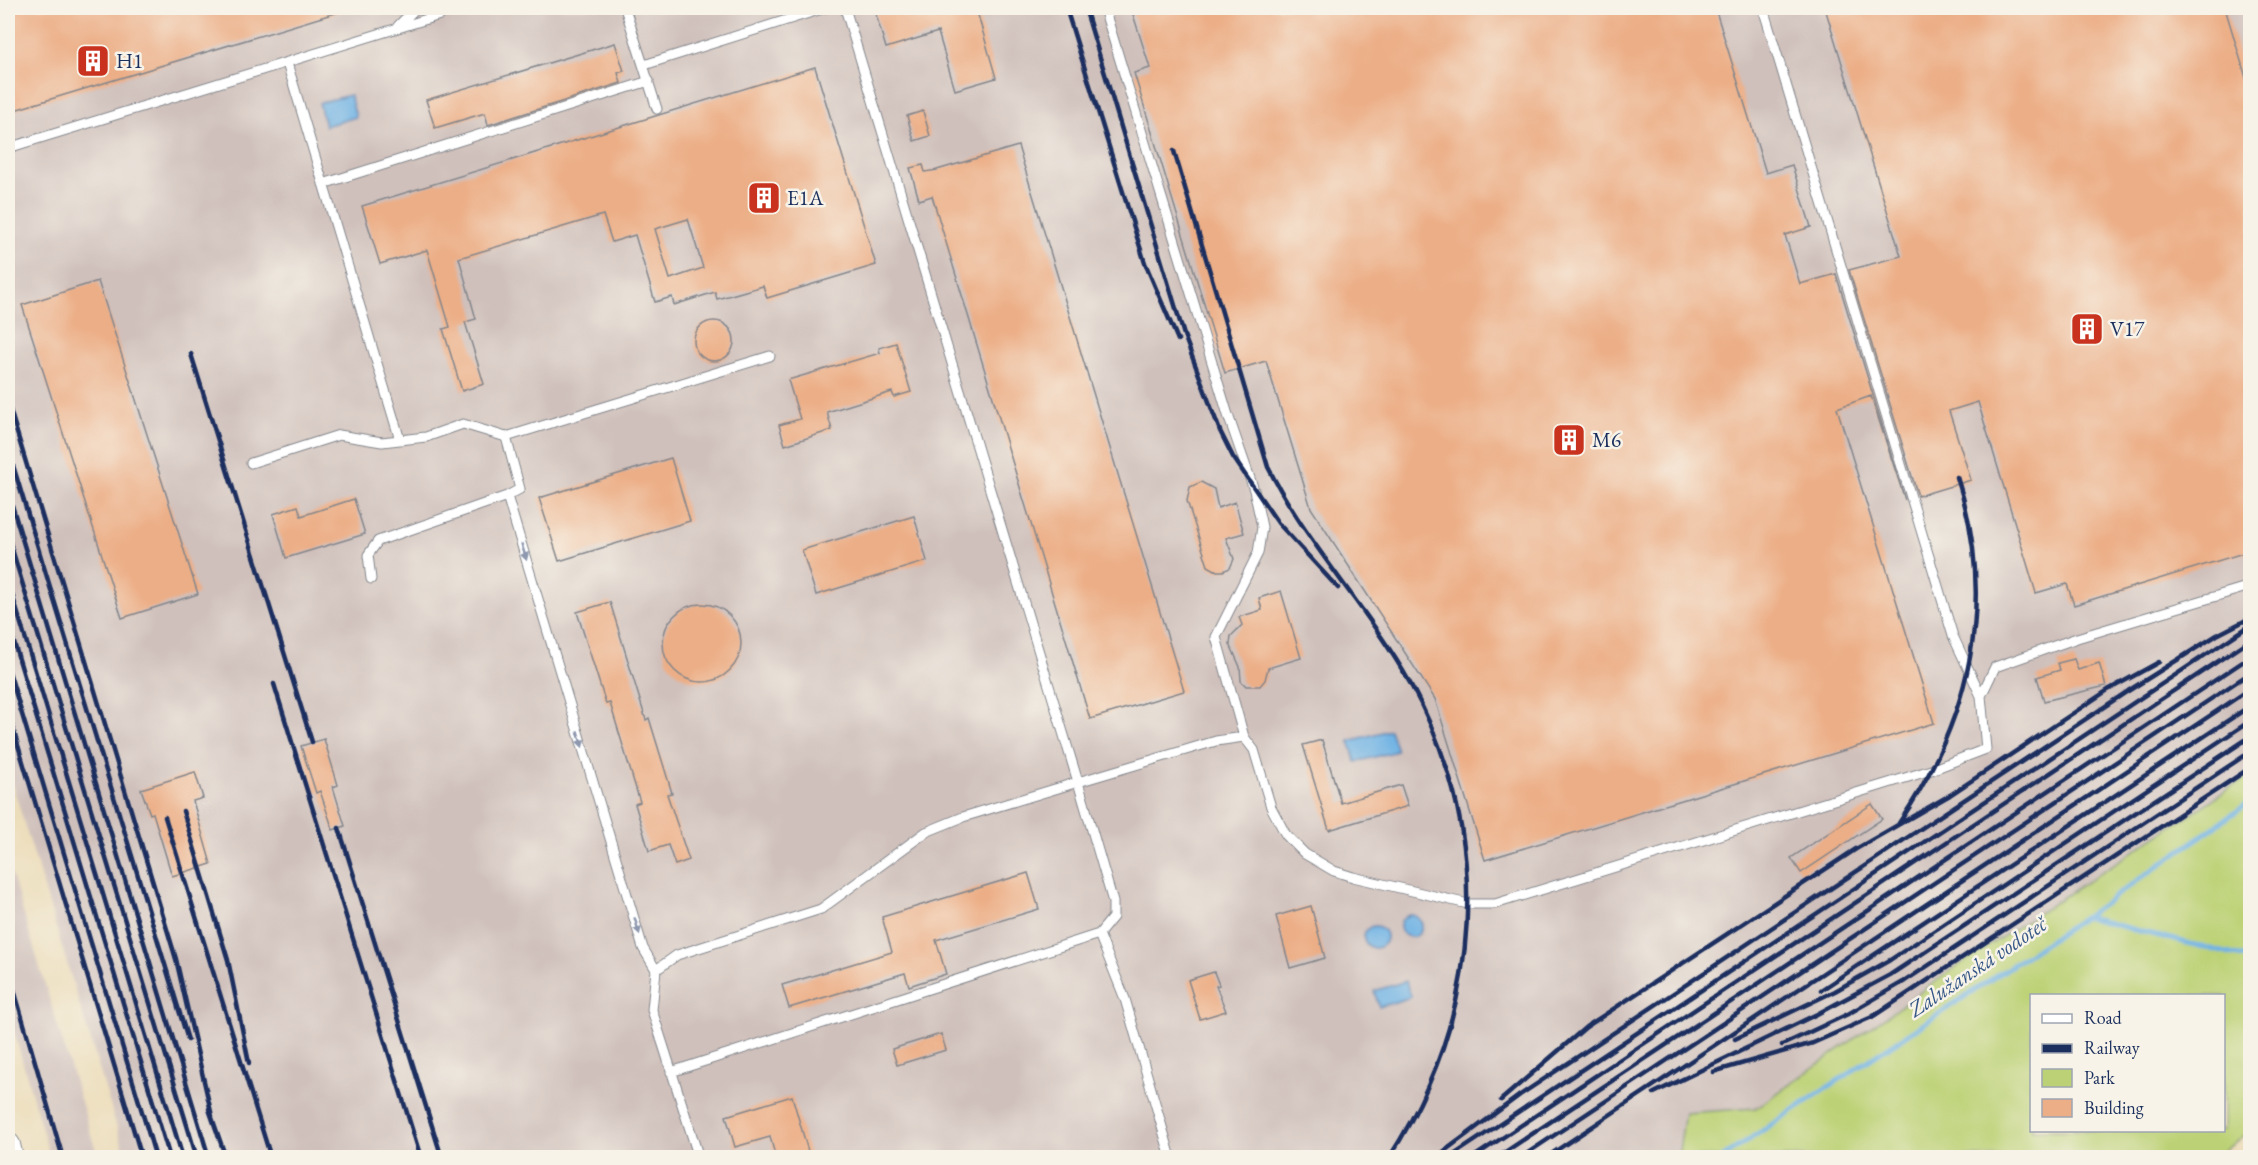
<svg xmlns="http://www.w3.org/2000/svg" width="2258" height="1165" font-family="'EB Garamond',serif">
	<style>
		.industrial { fill: #cfc0bb }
		.green { fill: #bcd175; stroke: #6c806a; stroke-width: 1.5; fill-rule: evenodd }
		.water { fill: #6fb2e4; stroke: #4570a1; stroke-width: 1.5 }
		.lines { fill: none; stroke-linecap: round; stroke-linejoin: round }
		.stream { stroke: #6fb2e4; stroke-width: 5 }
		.building { fill: #ecae86; fill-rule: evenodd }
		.service-casing { stroke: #84868c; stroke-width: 11 }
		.tertiary-casing { stroke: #84868c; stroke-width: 26 }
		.service { stroke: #fff; stroke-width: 9 }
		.tertiary { stroke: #fff; stroke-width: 24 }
		.rail { stroke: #1b2f5e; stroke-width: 4.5 }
		.oneway { fill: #8d97ae }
		.labels { text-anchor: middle; stroke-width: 5; stroke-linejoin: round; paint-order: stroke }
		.poi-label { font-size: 21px; fill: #1b2f5e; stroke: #f7f3e8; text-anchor: start }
		.water-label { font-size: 22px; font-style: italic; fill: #345686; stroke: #f7f3e8 }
	</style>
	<rect width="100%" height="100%" fill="#f7f3e8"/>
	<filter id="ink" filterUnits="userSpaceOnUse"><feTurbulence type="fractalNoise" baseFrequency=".0167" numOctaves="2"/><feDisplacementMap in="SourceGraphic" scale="12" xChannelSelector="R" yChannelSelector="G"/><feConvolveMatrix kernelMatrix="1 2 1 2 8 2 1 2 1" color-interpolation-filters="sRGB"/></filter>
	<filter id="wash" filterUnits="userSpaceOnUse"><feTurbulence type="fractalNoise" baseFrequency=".008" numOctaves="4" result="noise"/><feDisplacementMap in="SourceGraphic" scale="24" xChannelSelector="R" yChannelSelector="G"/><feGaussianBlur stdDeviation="1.35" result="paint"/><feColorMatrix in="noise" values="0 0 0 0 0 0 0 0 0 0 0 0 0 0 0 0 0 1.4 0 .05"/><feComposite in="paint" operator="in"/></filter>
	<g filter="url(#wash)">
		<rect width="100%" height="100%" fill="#ecddba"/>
		<path class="industrial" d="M 8,8 L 2250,8 L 2250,775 L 1956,967 L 1756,1108 L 1685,1113 L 1678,1157 L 126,1157 L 8,770 Z
			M 8,862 L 54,1014 L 98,1157 L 50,1157 L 8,1011 Z"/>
		<path class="green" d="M 2250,775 L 2250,1133 L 2214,1157 L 1678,1157 L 1685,1113 L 1756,1108 L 1956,967 ZM 2032,996 L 2224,996 L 2224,1130 L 2032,1130 Z"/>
		<path class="water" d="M 350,95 L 356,117 L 325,126 L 319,103 Z
			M 1390,730 L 1397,751 L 1356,762 L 1349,741 Z
			M1400 926a11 11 0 1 1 22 0a11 11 0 1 1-22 0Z
			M1364 937a11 11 0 1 1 22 0a11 11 0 1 1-22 0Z
			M 1406,981 L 1411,997 L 1379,1007 L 1374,991 Z"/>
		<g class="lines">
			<path class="stream" d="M 2085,917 L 2250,959
				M 1721,1158 L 2085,917 L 2250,802"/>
		</g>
		<g id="blocks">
			<path class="building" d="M 8,8 L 341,8 L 342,11 L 8,112 Z
				M 874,8 L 976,8 L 996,78 L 955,90 L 938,32 L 886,48 Z
				M 1131,8 L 1715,8 L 1766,173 L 1792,165 L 1811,227 L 1785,235 L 1800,284 L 1836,274 L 1905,500 L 1871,396 L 1837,408 L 1934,723 L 1485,860 L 1435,699 L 1311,508 L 1266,361 L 1225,373 L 1134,73 L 1150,68 Z
				M 1825,8 L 2225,8 L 2250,91 L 2250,551 L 2074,605 L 2067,584 L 2036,593 L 1978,402 L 1949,411 L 1971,480 L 1918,496 L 1849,270 L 1901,256 Z
				M 615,43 L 624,71 L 618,73 L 621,83 L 488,125 L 485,113 L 435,128 L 426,100 Z
				M 815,67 L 876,265 L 767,298 L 763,286 L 717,299 L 715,292 L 674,305 L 672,297 L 655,302 L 635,235 L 612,242 L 603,215 L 459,258 L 476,319 L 465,322 L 484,384 L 462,391 L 443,329 L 450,327 L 427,250 L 380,264 L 362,206 ZM 688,219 L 703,268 L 670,279 L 655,229 Z
				M 923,111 L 930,136 L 914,141 L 907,116 Z
				M 1018,146 L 1184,691 L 1090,719 L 932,196 L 919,200 L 910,168 L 923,165 L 925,172 L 937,170 Z
				M 98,281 L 198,594 L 122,618 L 22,305 Z
				M694 341a20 20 0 1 1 40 0a20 20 0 1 1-40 0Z
				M 896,343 L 911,392 L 894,397 L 892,392 L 827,412 L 832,430 L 785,445 L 779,425 L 800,419 L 788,380 L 880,353 L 879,348 Z
				M 671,458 L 690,521 L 559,561 L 539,498 Z
				M 1201,482 L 1214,489 L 1218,508 L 1235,502 L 1244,533 L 1226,538 L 1234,559 L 1230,568 L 1223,571 L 1217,571 L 1208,566 L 1187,501 L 1190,487 Z
				M 354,499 L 365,534 L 286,558 L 273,514 L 298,506 L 301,516 Z
				M 914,516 L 927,561 L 816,595 L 802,550 Z
				M 1281,591 L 1301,658 L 1268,668 L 1265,680 L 1260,686 L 1246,686 L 1241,681 L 1240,667 L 1230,644 L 1231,636 L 1242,625 L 1239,617 L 1262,610 L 1259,598 Z
				M 610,602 L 646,720 L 649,718 L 672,793 L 667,794 L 689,860 L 675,865 L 668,845 L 649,851 L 635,804 L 640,802 L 610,703 L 606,704 L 577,612 Z
				M663 643a39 39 0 1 1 78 0a39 39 0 1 1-78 0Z
				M 2074,659 L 2078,670 L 2099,663 L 2106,686 L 2044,701 L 2037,677 L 2060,670 L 2058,663 Z
				M 324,739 L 338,785 L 333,787 L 345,826 L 333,830 L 320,791 L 316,793 L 301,746 Z
				M 1322,740 L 1341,803 L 1401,785 L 1408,806 L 1329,830 L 1303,745 Z
				M 195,772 L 203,798 L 193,801 L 211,864 L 172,876 L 153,813 L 150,814 L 141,789 Z
				M 1872,804 L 1882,819 L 1801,873 L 1791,858 Z
				M 1028,873 L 1039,909 L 936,940 L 946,974 L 909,986 L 905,973 L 789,1008 L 782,985 L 892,952 L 882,917 Z
				M 1311,906 L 1325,958 L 1290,968 L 1276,916 Z
				M 1214,972 L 1219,985 L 1216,986 L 1226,1011 L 1200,1019 L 1188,980 Z
				M 941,1034 L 946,1050 L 897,1065 L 892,1049 Z
				M 792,1096 L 810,1158 L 776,1158 L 770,1137 L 735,1147 L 726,1116 Z"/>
		</g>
	</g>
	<g filter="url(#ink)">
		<use href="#blocks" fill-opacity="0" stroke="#84868c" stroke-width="1.5"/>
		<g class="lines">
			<defs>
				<path id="service" d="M 625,8 L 657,109
					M 1104,8 L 1228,415 L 1254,490 L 1262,527 L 1258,553 L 1216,637 L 1244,737 L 1254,750 L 1271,807 L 1286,835 L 1305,854 L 1334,871 L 1353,877 L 1468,904 L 1495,904 L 1931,770 L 1986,749 L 1981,696 L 1995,667 L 2077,638 L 2250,586
					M 1763,8 L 1953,636 L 1981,696
					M 398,26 L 416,8
					M 287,63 L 400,440
					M 644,65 L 825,8
					M 8,148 L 440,15 L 452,8
					M 323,184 L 649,81
					M 506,437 L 770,356
					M 251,463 L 339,435 L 382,442 L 426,437 L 463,424 L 506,437 L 520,489 L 507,496 L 378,541 L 368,555 L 371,579
					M 507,496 L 643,948 L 656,970 L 652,1010 L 699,1158
					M 1099,934 L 1125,999 L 1171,1158
					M 656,970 L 677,955 L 821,909 L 926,832 L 963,817 L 1078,782 L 845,8
					M 671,1072 L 1099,934 L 1113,917 L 1113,902 L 1078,782 L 1216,741 L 1244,737"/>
				<path id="tertiary" d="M 8,1145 L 11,1158"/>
			</defs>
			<use href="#service" class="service-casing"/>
			<use href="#tertiary" class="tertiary-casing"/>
			<use href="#service" class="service"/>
			<use href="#tertiary" class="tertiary"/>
			<path class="rail" d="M 1066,8 L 1145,263 L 1178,340
				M 1085,8 L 1184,335 L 1220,431 L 1233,457 L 1278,523 L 1338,588
				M 1174,151 L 1268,467 C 1307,545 1368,608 1410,683 C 1495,837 1483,1012 1389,1158
				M 191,354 L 312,742
				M 8,403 L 176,959 L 212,1116
				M 8,449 L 188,1040
				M 8,492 L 209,1158
				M 8,536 L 197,1158
				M 8,581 L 183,1158
				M 8,623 L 170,1158
				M 8,668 L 156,1158
				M 274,684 L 421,1158
				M 8,712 L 142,1158
				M 183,811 L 228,960 L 249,1063
				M 165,817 L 271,1158
				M 1899,823 C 1971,718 1997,601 1957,477
				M 339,828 L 442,1158
				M 8,969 L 63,1158
				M 1821,990 L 2250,706
				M 1735,1039 L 1835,991 L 1890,960 L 2250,721
				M 1782,1045 L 1848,1014 L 1905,981 L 2250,752
				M 1713,1072 L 1813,1043 L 1872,1017 L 2250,768
				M 1654,1093 L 1817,1014 L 1890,975 L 2250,737
				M 1501,1100 L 1586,1027 L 1856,849 L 1950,795 L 2108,690 L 2159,662
				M 209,1109 L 226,1158
				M 1435,1158 L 1520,1095 L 2128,691 L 2217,635 L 2250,618
				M 1449,1158 L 2249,626
				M 1472,1158 L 2250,640
				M 1496,1158 L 2250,657
				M 1520,1158 L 2250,673
				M 1545,1158 L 2250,689"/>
		</g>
		<defs><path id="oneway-solid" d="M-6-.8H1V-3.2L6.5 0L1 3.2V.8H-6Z" transform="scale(1.5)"/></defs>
		<g class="oneway">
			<use href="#oneway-solid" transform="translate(524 552) rotate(73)"/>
			<use href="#oneway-solid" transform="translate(580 739) rotate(73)"/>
			<use href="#oneway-solid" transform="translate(637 926) rotate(73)"/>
		</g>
	</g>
	<defs>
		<symbol id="building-square" viewBox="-11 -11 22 22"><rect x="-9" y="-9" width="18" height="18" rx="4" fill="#c8321e" stroke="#f7f3e8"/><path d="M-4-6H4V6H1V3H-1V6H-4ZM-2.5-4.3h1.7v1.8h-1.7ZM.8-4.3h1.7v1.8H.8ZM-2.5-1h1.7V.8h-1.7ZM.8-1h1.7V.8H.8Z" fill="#fff"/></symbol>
	</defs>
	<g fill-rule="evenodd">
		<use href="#building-square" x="74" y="42" width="38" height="38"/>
		<use href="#building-square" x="745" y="179" width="38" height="38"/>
		<use href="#building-square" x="2068" y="310" width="38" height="38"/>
		<use href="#building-square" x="1550" y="421" width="38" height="38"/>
	</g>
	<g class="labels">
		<g class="poi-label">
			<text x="116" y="68">H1</text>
			<text x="787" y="205">E1A</text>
			<text x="2110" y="336">V17</text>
			<text x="1592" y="447">M6</text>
		</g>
		<g class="water-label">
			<text transform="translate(1977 966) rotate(-34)" y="8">Zalužanská vodoteč</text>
		</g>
	</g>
	<rect width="2258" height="1165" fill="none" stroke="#f7f3e8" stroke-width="30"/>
	<rect x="2030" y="994" width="195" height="138" fill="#f7f3e8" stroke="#9fa5b1" stroke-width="1.5"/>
	<rect x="2042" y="1014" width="30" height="9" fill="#ffffff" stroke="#9fa5b1" stroke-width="1.5"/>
	<text x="2084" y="1024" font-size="18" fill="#1b2f5e">Road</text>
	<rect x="2042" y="1044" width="30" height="9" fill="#1b2f5e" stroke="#9fa5b1" stroke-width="1.5"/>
	<text x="2084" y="1054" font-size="18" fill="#1b2f5e">Railway</text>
	<rect x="2042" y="1069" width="30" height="18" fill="#bcd175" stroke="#9fa5b1" stroke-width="1.5"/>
	<text x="2084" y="1084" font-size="18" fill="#1b2f5e">Park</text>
	<rect x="2042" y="1099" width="30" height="18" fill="#ecae86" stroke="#9fa5b1" stroke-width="1.5"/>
	<text x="2084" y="1114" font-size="18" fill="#1b2f5e">Building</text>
</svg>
